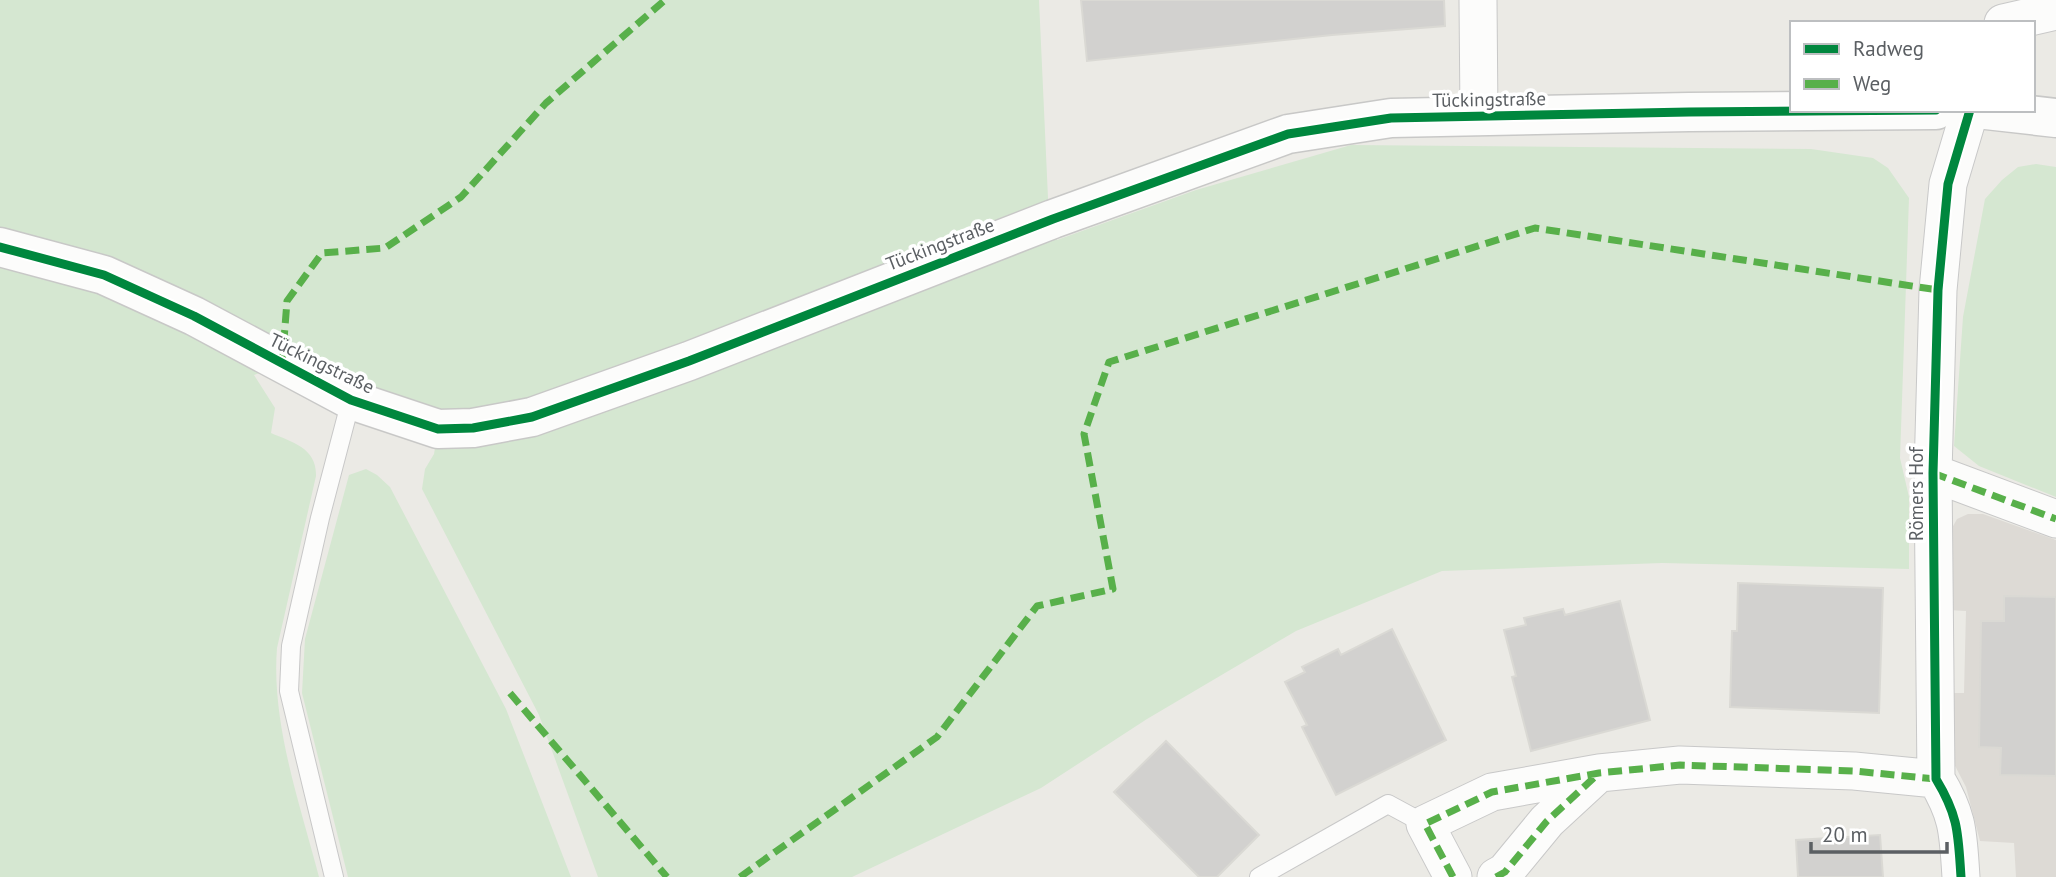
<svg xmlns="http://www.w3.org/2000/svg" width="2056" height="877" font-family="'PT Sans',sans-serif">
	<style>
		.education { fill: #dddad5 }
		.green { fill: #d5e7d1 }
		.building { fill: #d2d1cf; stroke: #dad9d4; stroke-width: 2 }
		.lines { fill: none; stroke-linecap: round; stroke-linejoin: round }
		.lane-casing { stroke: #c8c8c8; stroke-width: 20 }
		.street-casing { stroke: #c8c8c8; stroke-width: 39 }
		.secondary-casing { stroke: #c8c8c7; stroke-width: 41 }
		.lane { stroke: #fcfcfb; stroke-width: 18 }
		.street { stroke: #fcfcfb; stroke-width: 37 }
		.secondary { stroke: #fcfcfb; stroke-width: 38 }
		.quiet { stroke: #58b04a; stroke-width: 7; stroke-dasharray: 14 7; stroke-linecap: butt }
		.cycleway-casing { stroke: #fff; stroke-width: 13 }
		.cycleway { stroke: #00873e; stroke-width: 9 }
		.labels { text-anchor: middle; stroke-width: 7; stroke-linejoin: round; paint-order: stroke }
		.street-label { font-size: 19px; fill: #5b5f63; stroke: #fff }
	</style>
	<rect width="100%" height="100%" fill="#ebeae5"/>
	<path class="education" d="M 1968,514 L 1983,514 L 2056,540 L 2056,877 L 2016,877 L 2014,843 L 1980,841 L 1966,787 L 1950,756 L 1947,693 L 1964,693 L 1966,611 L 1948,610 L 1952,528 L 1957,519 Z"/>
	<path class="green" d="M 0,0 L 1039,0 L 1048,198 L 1057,240 L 1196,190 L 1351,145 L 1811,149 L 1873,158 L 1888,168 L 1909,198 L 1900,458 L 1909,497 L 1909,569 L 1662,563 L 1442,571 L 1296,631 L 1147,719 L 1041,788 L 852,877 L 598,877 L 539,715 L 422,489 L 425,469 L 434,454 L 438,430 L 282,365 L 254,375 L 275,408 L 271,433 C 292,442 317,448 316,476 L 277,648 C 271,723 300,804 319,877 L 0,877 Z
		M 2036,164 L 2056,167 L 2056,497 L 1979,466 L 1954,446 L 1963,317 L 1985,199 L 2002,180 L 2018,167 Z
		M 366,469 L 377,475 L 390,487 L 506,709 L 571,877 L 348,877 L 302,693 L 305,639 L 349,475 Z"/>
	<path class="building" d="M 1081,0 L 1444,0 L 1445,26 L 1332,35 L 1087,61 Z
		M 1738,583 L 1883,588 L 1879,713 L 1730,707 L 1732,631 L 1737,631 Z
		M 2004,596 L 2056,597 L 2056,776 L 2000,775 L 2001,748 L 1979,747 L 1981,621 L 2004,621 Z
		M 1620,601 L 1650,720 L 1531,751 L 1512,677 L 1516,676 L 1504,630 L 1526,625 L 1524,618 L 1563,609 L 1565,615 Z
		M 1392,629 L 1446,740 L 1336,795 L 1302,727 L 1307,725 L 1285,682 L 1305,672 L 1302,667 L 1338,649 L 1341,655 Z
		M 1166,741 L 1259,835 L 1217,877 L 1199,877 L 1114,792 Z
		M 1880,835 L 1883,877 L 1798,877 L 1796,840 Z"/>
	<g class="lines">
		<defs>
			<path id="lane" d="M 334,877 L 289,691 L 291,646 L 320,518 L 351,400
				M 1259,877 L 1388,804 L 1425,824"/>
			<path id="street" d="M 1478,0 L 1479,116
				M 2003,23 L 2056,11
				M 1933,473 L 2056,519
				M 1453,877 L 1425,824 L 1492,792 L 1599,773 L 1680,765 L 1854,771 L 1936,779
				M 1496,877 L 1505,872 L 1547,821 L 1599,773
				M 1961,877 C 1958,834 1959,817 1936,779 L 1933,473 L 1938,290 L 1948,184 L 1970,110"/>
			<path id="secondary" d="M 1986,110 L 2056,118
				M 0,247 L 104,275 L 194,316 L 351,400 L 438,429 L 473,428 L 532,417 L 689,361 L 1053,219 L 1288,134 L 1391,118 L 1689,112 L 1936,110"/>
		</defs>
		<use href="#lane" class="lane-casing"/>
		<use href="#street" class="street-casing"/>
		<use href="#secondary" class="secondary-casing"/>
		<use href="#lane" class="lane"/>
		<use href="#street" class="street"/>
		<use href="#secondary" class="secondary"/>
		<path class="quiet" d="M 282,365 L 287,301 L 322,253 L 385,248 L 461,197 L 546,103 L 665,0
			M 1933,473 L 2056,519
			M 510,693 L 667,877
			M 740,877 L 937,737 L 1037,606 L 1113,589 L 1084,434 L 1109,362 L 1535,228 L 1938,290 L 1937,294
			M 1453,877 L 1425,824 L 1492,792 L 1599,773 L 1680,765 L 1854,771 L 1936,779
			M 1496,877 L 1505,872 L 1547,821 L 1599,773"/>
		<defs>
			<path id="cycleway" d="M 0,247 L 104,275 L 194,316 L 351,400 L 438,429 L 473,428 L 532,417 L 689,361 L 1053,219 L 1288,134 L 1391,118 L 1689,112 L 1936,110
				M 1961,877 C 1958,834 1959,817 1936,779 L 1933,473 L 1938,290 L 1948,184 L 1970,110"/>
		</defs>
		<use href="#cycleway" class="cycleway-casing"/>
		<use href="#cycleway" class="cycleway"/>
	</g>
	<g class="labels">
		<g class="street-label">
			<text transform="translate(1489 99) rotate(-1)" y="7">Tückingstraße</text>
			<text transform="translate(940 244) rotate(-21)" y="7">Tückingstraße</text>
			<text transform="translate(322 363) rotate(26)" y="7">Tückingstraße</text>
			<text transform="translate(1916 494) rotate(-90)" y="7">Römers Hof</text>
		</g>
	</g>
	<rect x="1790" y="21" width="245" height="91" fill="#ffffff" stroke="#bdbfc1" stroke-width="2"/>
	<rect x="1804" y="44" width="35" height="10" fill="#00873e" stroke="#bdbfc1" stroke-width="2"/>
	<text x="1853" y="56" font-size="21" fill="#5b5f63">Radweg</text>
	<rect x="1804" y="79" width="35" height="10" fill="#58b04a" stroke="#bdbfc1" stroke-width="2"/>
	<text x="1853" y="91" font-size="21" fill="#5b5f63">Weg</text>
	<path d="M1811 842v10h136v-10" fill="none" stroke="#5b5f63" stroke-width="3.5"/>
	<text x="1822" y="842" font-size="21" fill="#5b5f63" stroke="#ffffff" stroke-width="5" paint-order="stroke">20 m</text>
</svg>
